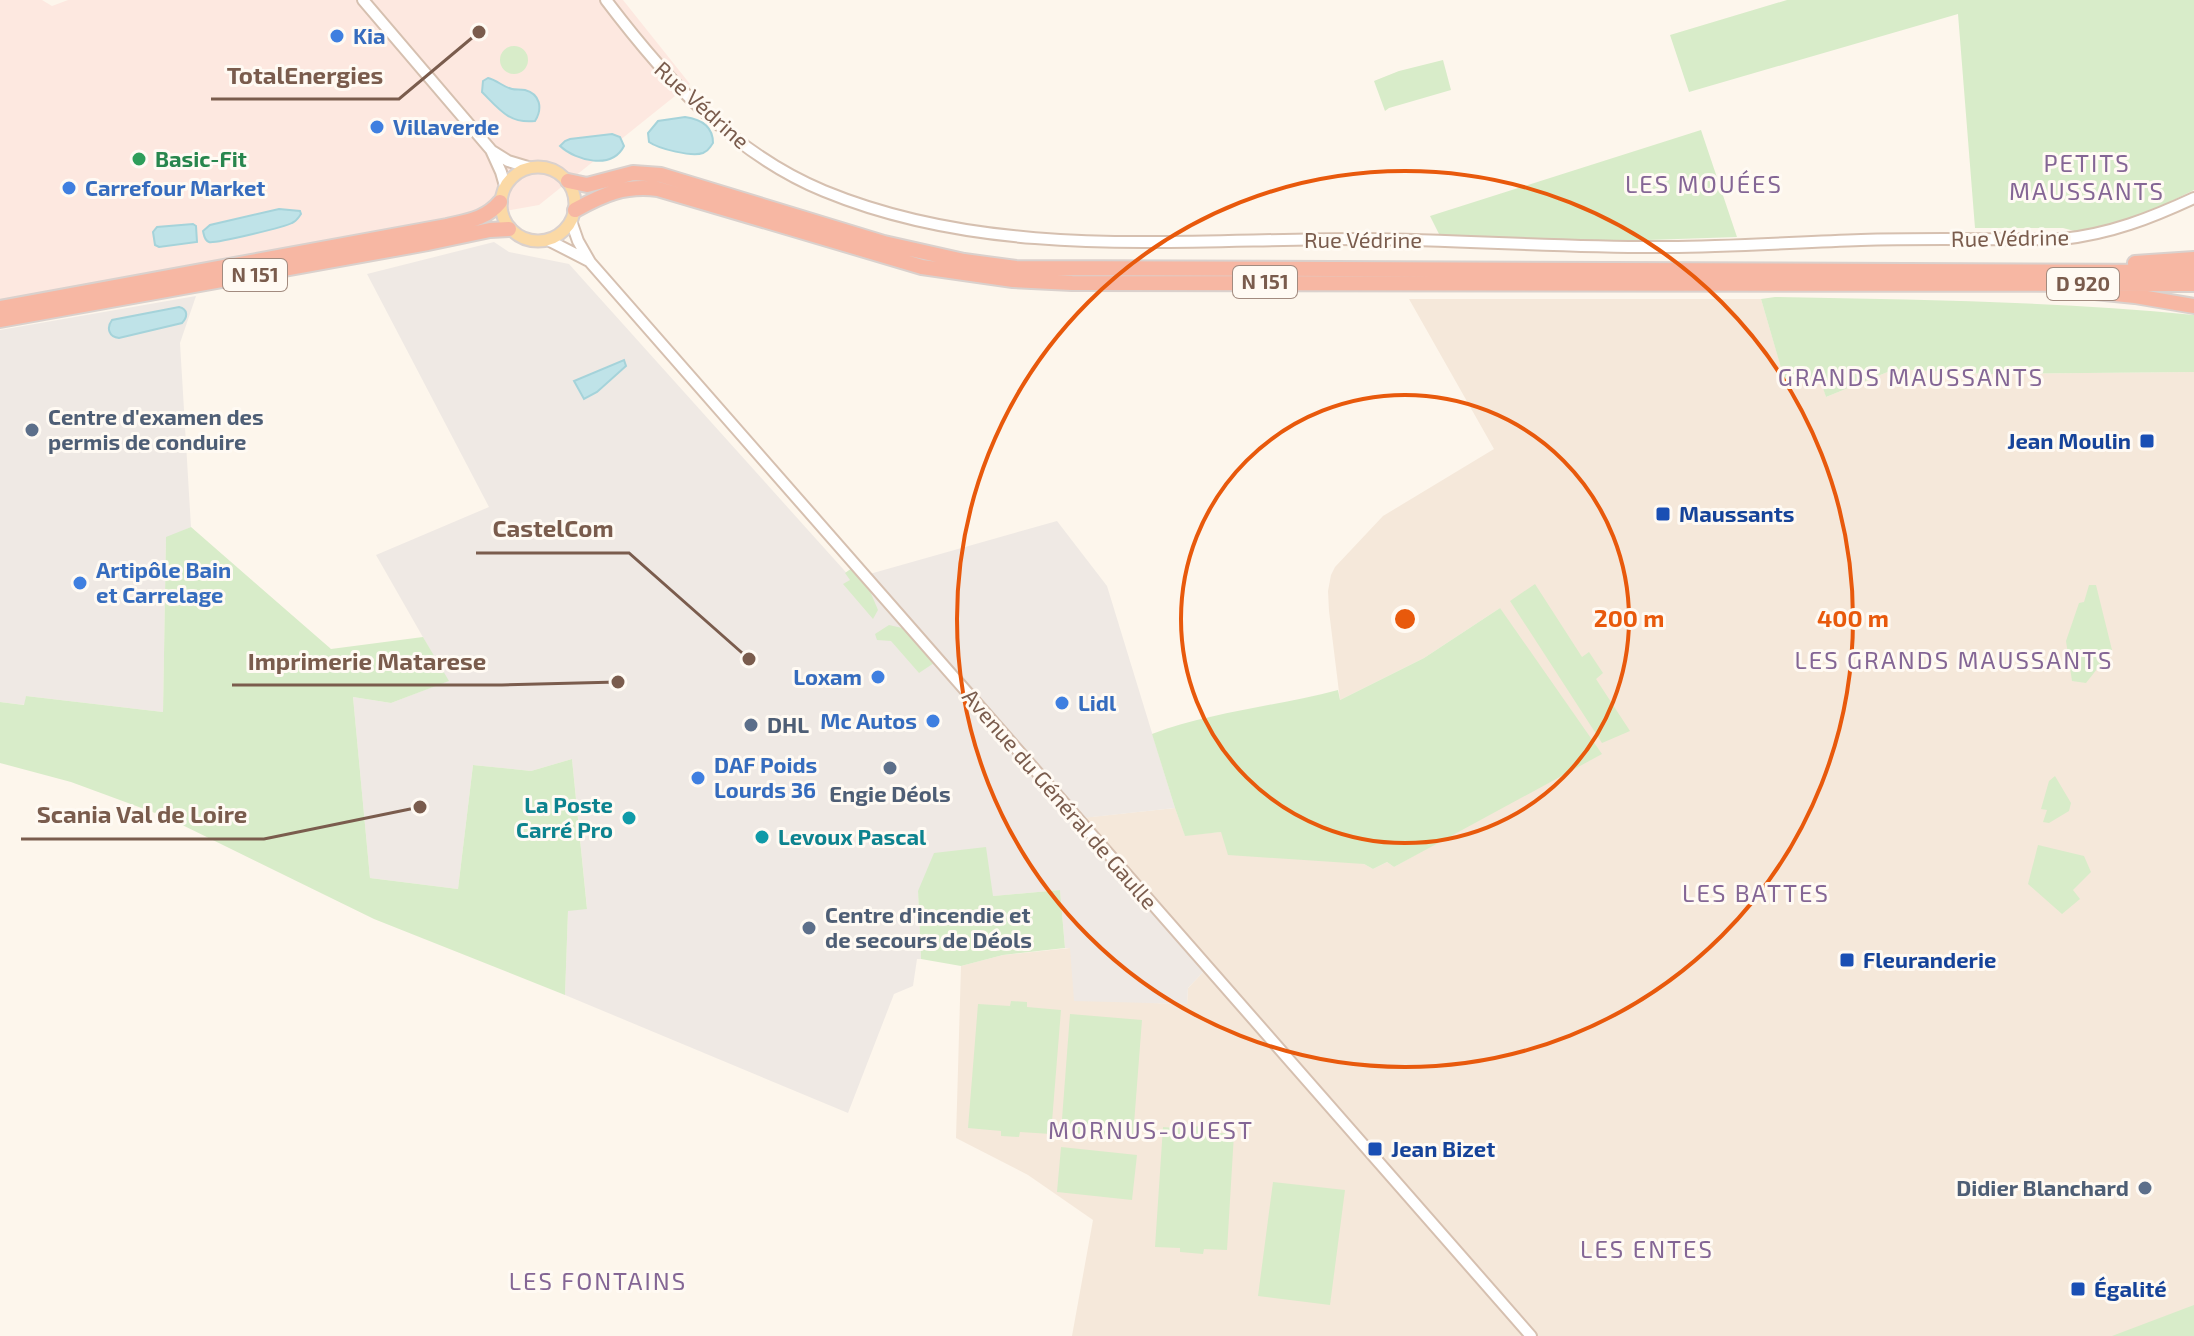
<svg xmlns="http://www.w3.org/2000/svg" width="2194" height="1336" font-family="'Exo 2',sans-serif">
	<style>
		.residential { fill: #f5e8da }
		.commercial { fill: #fde8e0 }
		.industrial { fill: #efe9e4 }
		.green { fill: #d8ecc9 }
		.water { fill: #bfe3e8; stroke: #a5d3da; stroke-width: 2 }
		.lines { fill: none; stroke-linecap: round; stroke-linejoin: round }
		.secondary-casing { stroke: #d6c0b0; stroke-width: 14 }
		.primary-casing { stroke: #dad1cd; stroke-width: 15 }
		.highway-casing { stroke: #dad1cd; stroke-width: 18 }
		.secondary { stroke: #fff; stroke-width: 10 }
		.primary { stroke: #fbd9a5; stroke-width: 11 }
		.highway { stroke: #f7b7a3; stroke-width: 14 }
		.ring { fill: none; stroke: #e8590c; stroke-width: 4 }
		.shop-dot { fill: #3f7fe0; stroke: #fffaf3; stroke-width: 3 }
		.leisure-dot { fill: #2e9e5b; stroke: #fffaf3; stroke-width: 3 }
		.service-dot { fill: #5c6f8a; stroke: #fffaf3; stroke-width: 3 }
		.transit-dot { fill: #1a4fb4; stroke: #fffaf3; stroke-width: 3 }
		.culture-dot { fill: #0f9aa8; stroke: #fffaf3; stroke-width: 3 }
		.labels { text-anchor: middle; stroke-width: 6; stroke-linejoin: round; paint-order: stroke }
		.shield { fill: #fffaf3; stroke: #a28b7f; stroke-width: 2 }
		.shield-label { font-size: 20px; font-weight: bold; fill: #7a5c4d }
		.shop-label { font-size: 22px; font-weight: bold; fill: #366cbe; stroke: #fffaf3; text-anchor: start }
		.street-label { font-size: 22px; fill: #7a5c4d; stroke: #fffaf3 }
		.leisure-label { font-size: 22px; font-weight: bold; fill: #27864d; stroke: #fffaf3; text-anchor: start }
		.service-label { font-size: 22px; font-weight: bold; fill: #4e5e75; stroke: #fffaf3; text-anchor: start }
		.transit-label { font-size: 22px; font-weight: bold; fill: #164399; stroke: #fffaf3; text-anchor: start }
		.culture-label { font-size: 22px; font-weight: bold; fill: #0d838f; stroke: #fffaf3; text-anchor: end }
		.neighbourhood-label { font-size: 24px; letter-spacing: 2px; fill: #846695; stroke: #fffaf3 }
		.centre { fill: #e8590c; stroke: #fffaf3; stroke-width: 4 }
		.ring-label { font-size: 24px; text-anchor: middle; font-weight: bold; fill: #e8590c; stroke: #fffaf3; stroke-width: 6; stroke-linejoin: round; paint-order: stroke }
		.leader { fill: none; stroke: #7a5c4d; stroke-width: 3 }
		.callout-dot { fill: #7a5c4d; stroke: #fffaf3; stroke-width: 3 }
		.callout-label { font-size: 24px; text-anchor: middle; font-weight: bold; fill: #7a5c4d; stroke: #fffaf3; stroke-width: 6; stroke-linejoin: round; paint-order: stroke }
	</style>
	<rect width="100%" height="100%" fill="#fdf6ec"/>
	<path class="residential" d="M 1409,299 L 1761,299 L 1786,384 L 1809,377 L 1820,376 L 1826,397 L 1895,369 L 1988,374 L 2194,372 L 2194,1336 L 1072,1336 L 1093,1220 L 1028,1175 L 956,1138 L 961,966 L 1003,955 L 1070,948 L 1153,1003 L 1187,1004 L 1188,988 L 1206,969 L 1081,818 L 1175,808 L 1185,835 L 1221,832 L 1364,864 L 1373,869 L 1387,862 L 1394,867 L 1456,832 L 1500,608 L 1424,658 L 1340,700 L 1329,611 L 1328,591 L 1331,575 L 1335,567 L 1383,516 L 1494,449 Z"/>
	<path class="commercial" d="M 0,0 L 42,0 L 52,6 L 68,0 L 623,0 L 690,84 L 539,205 L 0,302 Z"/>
	<path class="industrial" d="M 494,242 L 509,252 L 569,264 L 852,579 L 1057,521 L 1107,586 L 1175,808 L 1083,818 L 1206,969 L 1188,988 L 1187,1004 L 1074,1001 L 1070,948 L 1065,948 L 1060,890 L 993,896 L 918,891 L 921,959 L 917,959 L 913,986 L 894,994 L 848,1113 L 565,995 L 568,910 L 587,908 L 572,759 L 531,771 L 473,765 L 458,889 L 370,878 L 353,697 L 391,703 L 448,681 L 376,555 L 489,507 L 367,274 Z
		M 196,296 L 180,343 L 191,527 L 166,538 L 163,712 L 26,696 L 25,705 L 0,702 L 0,330 Z"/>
	<path class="green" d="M 1787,0 L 2194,0 L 2194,190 L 2147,213 L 2082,233 L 2063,228 L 1975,228 L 1958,14 L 1689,92 L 1670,35 Z
		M500 60a14 14 0 1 1 28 0a14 14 0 1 1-28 0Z
		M 1443,60 L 1451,90 L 1389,108 L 1385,111 L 1374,81 L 1399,71 Z
		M 1701,130 L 1737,237 L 1618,241 L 1440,236 L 1430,216 Z
		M 1775,297 C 1915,300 2054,301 2194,315 L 2194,372 L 1988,374 L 1895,369 L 1826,397 L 1819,376 L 1809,377 L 1786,385 L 1761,299 Z
		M 191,527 L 331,649 L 423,637 L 449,681 L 391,703 L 353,697 L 370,878 L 458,889 L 473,765 L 531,771 L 572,759 L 587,909 L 568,911 L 565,995 L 374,919 L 166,817 L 71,782 L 0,763 L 0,702 L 24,705 L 26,696 L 163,712 L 166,537 Z
		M 852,568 L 870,591 L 878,610 L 873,619 L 843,584 L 850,580 L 845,573 Z
		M 1535,584 L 1582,657 L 1589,652 L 1603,673 L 1596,679 L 1630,731 L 1602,743 L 1510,601 Z
		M 2089,585 L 2096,585 L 2112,650 L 2086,683 L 2072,681 L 2066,641 L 2079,603 L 2084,602 Z
		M 1500,608 L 1602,754 L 1394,867 L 1387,862 L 1373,869 L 1364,864 L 1228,855 L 1221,832 L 1185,836 L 1175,808 L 1152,734 C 1211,712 1277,706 1338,690 L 1340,700 L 1424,658 Z
		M 889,625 L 902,628 L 934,663 L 919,673 L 891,641 L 877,640 L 875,634 Z
		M 2055,776 L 2071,803 L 2069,811 L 2049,823 L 2043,822 L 2047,810 L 2041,809 L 2049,781 Z
		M 2038,845 L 2084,856 L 2091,872 L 2073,890 L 2080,899 L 2062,914 L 2028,884 Z
		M 986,847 L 993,896 L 1060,890 L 1065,948 L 1003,955 L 961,966 L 921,959 L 918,891 L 934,853 Z
		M 1011,1001 L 1027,1002 L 1027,1007 L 1061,1010 L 1051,1134 L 1020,1132 L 1019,1137 L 1001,1136 L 1001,1131 L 968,1128 L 978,1004 L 1010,1006 Z
		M 1070,1014 L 1142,1020 L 1133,1137 L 1061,1132 Z
		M 1188,1126 L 1211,1127 L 1211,1132 L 1234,1134 L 1227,1250 L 1204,1249 L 1203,1254 L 1180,1252 L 1180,1248 L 1155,1247 L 1163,1127 L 1187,1129 Z
		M 1061,1147 L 1137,1155 L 1132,1200 L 1057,1192 Z
		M 1273,1182 L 1345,1190 L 1330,1305 L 1258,1296 Z
		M 2194,1305 L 2194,1336 L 2112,1336 Z"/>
	<path class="water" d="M 488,78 C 497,80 503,87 512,89 C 516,90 520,89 525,90 C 540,94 543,108 535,121 C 509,124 499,109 482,92 L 483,81 Z
		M 685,117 C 700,119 713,126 713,143 C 709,148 710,150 703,153 C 692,157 659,149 649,142 L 648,133 L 658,121 Z
		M 612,134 L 620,137 L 624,146 C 612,170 576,161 560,146 L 565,141 L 570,139 Z
		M 279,209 L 300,211 L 301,214 C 298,218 297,221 292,223 C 285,227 214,244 209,242 C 204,240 204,235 203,231 L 210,225 Z
		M 193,224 L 196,226 L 197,242 L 159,247 L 155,245 L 153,232 L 157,227 Z
		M 179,307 C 188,309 188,317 182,323 L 119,338 C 109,337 106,328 112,320 Z
		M 624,360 L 626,366 L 597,392 L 584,399 L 574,381 Z"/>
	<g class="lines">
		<defs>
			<path id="secondary" d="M 363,0 L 491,150 L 501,172 L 505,186
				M 606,0 C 665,78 732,153 824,191 C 996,262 1186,238 1367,239 C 1467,240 1568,248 1668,247 C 1733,247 1797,242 1861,240 C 1928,238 1995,240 2062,239 C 2110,234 2151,218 2194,198
				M 492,151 L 508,161 L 528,167
				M 571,221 L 578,241 L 590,262 L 1531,1336
				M 548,240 L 589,261"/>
			<path id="primary" d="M501 204a37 37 0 1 1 74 0a37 37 0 1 1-74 0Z"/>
			<path id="highway" d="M 568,181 L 587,185 L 633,173 L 661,175 L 884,243 L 964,261 L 1016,268 L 2194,272
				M 575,210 C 604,194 624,185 658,189 L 922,267 L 1013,280 L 1072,283 L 2194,284
				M 2135,263 L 2194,259
				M 2095,292 L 2135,296 L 2194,306
				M 0,308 L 447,226 C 468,221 486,219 500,202
				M 0,320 L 428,243 L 490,230 L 509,229"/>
		</defs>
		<use href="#secondary" class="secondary-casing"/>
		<use href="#primary" class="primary-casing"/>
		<use href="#highway" class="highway-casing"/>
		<use href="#secondary" class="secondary"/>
		<use href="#primary" class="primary"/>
		<use href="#highway" class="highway"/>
	</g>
	<g class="ring">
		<circle cx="1405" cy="619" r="224"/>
		<circle cx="1405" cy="619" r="448"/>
	</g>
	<g class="shop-dot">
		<circle cx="337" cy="36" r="8"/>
		<circle cx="377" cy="127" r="8"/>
		<circle cx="69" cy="188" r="8"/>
		<circle cx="80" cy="583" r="8"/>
		<circle cx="878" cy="677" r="8"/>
		<circle cx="1062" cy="703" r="8"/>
		<circle cx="933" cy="721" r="8"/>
		<circle cx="698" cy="778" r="8"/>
	</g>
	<circle class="leisure-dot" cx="139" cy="159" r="8"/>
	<g class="service-dot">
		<circle cx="32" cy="430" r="8"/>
		<circle cx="751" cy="725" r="8"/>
		<circle cx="890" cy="768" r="8"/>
		<circle cx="809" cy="928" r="8"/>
		<circle cx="2145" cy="1188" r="8"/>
	</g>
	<g class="transit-dot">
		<rect x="2139" y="433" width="16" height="16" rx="4"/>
		<rect x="1655" y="506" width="16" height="16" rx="4"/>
		<rect x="1839" y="952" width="16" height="16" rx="4"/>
		<rect x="1367" y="1141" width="16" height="16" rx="4"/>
		<rect x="2070" y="1281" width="16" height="16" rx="4"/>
	</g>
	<g class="culture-dot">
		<circle cx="629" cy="818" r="8"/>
		<circle cx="762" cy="837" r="8"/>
	</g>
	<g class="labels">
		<g class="shield">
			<rect x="223" y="259" width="64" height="32" rx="6"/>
			<rect x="1233" y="266" width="64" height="32" rx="6"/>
			<rect x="2047" y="268" width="72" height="32" rx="6"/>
		</g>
		<g class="shield-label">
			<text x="255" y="282">N 151</text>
			<text x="1265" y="289">N 151</text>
			<text x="2083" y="291">D 920</text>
		</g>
		<g class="shop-label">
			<text x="353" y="44">Kia</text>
			<text x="393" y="135">Villaverde</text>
			<text x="85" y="196">Carrefour Market</text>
			<text x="96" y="578">Artipôle Bain<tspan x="96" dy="25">et Carrelage</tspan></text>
			<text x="862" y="685" text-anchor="end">Loxam</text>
			<text x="1078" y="711">Lidl</text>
			<text x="917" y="729" text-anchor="end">Mc Autos</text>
			<text x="714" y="773">DAF Poids<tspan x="714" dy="25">Lourds 36</tspan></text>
		</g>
		<g class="street-label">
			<text transform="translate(702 105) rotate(42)" y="8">Rue Védrine</text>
			<text transform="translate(2010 238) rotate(-1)" y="8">Rue Védrine</text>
			<text x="1363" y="248">Rue Védrine</text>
			<text transform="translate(1060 799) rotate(49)" y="8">Avenue du Général de Gaulle</text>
		</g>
		<g class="leisure-label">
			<text x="155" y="167">Basic-Fit</text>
		</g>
		<g class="service-label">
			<text x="48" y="425">Centre d'examen des<tspan x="48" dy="25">permis de conduire</tspan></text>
			<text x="767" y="733">DHL</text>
			<text x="890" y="802" text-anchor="middle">Engie Déols</text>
			<text x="825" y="923">Centre d'incendie et<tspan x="825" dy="25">de secours de Déols</tspan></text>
			<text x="2129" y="1196" text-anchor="end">Didier Blanchard</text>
		</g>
		<g class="transit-label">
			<text x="2131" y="449" text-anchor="end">Jean Moulin</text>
			<text x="1679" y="522">Maussants</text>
			<text x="1863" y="968">Fleuranderie</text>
			<text x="1391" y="1157">Jean Bizet</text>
			<text x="2094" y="1297">Égalité</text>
		</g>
		<g class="culture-label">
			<text x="613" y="813">La Poste<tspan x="613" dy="25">Carré Pro</tspan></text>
			<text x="778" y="845" text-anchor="start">Levoux Pascal</text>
		</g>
		<g class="neighbourhood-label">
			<text x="2087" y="172">PETITS<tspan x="2087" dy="28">MAUSSANTS</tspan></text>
			<text x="1704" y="193">LES MOUÉES</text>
			<text x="1911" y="386">GRANDS MAUSSANTS</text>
			<text x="1954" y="669">LES GRANDS MAUSSANTS</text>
			<text x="1756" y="902">LES BATTES</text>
			<text x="1151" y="1139">MORNUS-OUEST</text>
			<text x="1647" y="1258">LES ENTES</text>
			<text x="598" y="1290">LES FONTAINS</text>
		</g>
	</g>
	<circle cx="1405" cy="619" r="12" class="centre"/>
	<g class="ring-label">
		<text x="1629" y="627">200 m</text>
		<text x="1853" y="627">400 m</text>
	</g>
	<path class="leader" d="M479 32L399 99H211M749 659L629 553H476M618 682L502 685H232M420 807L264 839H21"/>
	<g class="callout-dot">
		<circle cx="479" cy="32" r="8"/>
		<circle cx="749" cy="659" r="8"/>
		<circle cx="618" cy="682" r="8"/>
		<circle cx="420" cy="807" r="8"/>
	</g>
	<g class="callout-label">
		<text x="305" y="84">TotalEnergies</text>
		<text x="553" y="537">CastelCom</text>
		<text x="367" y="670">Imprimerie Matarese</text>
		<text x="142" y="823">Scania Val de Loire</text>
	</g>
</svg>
